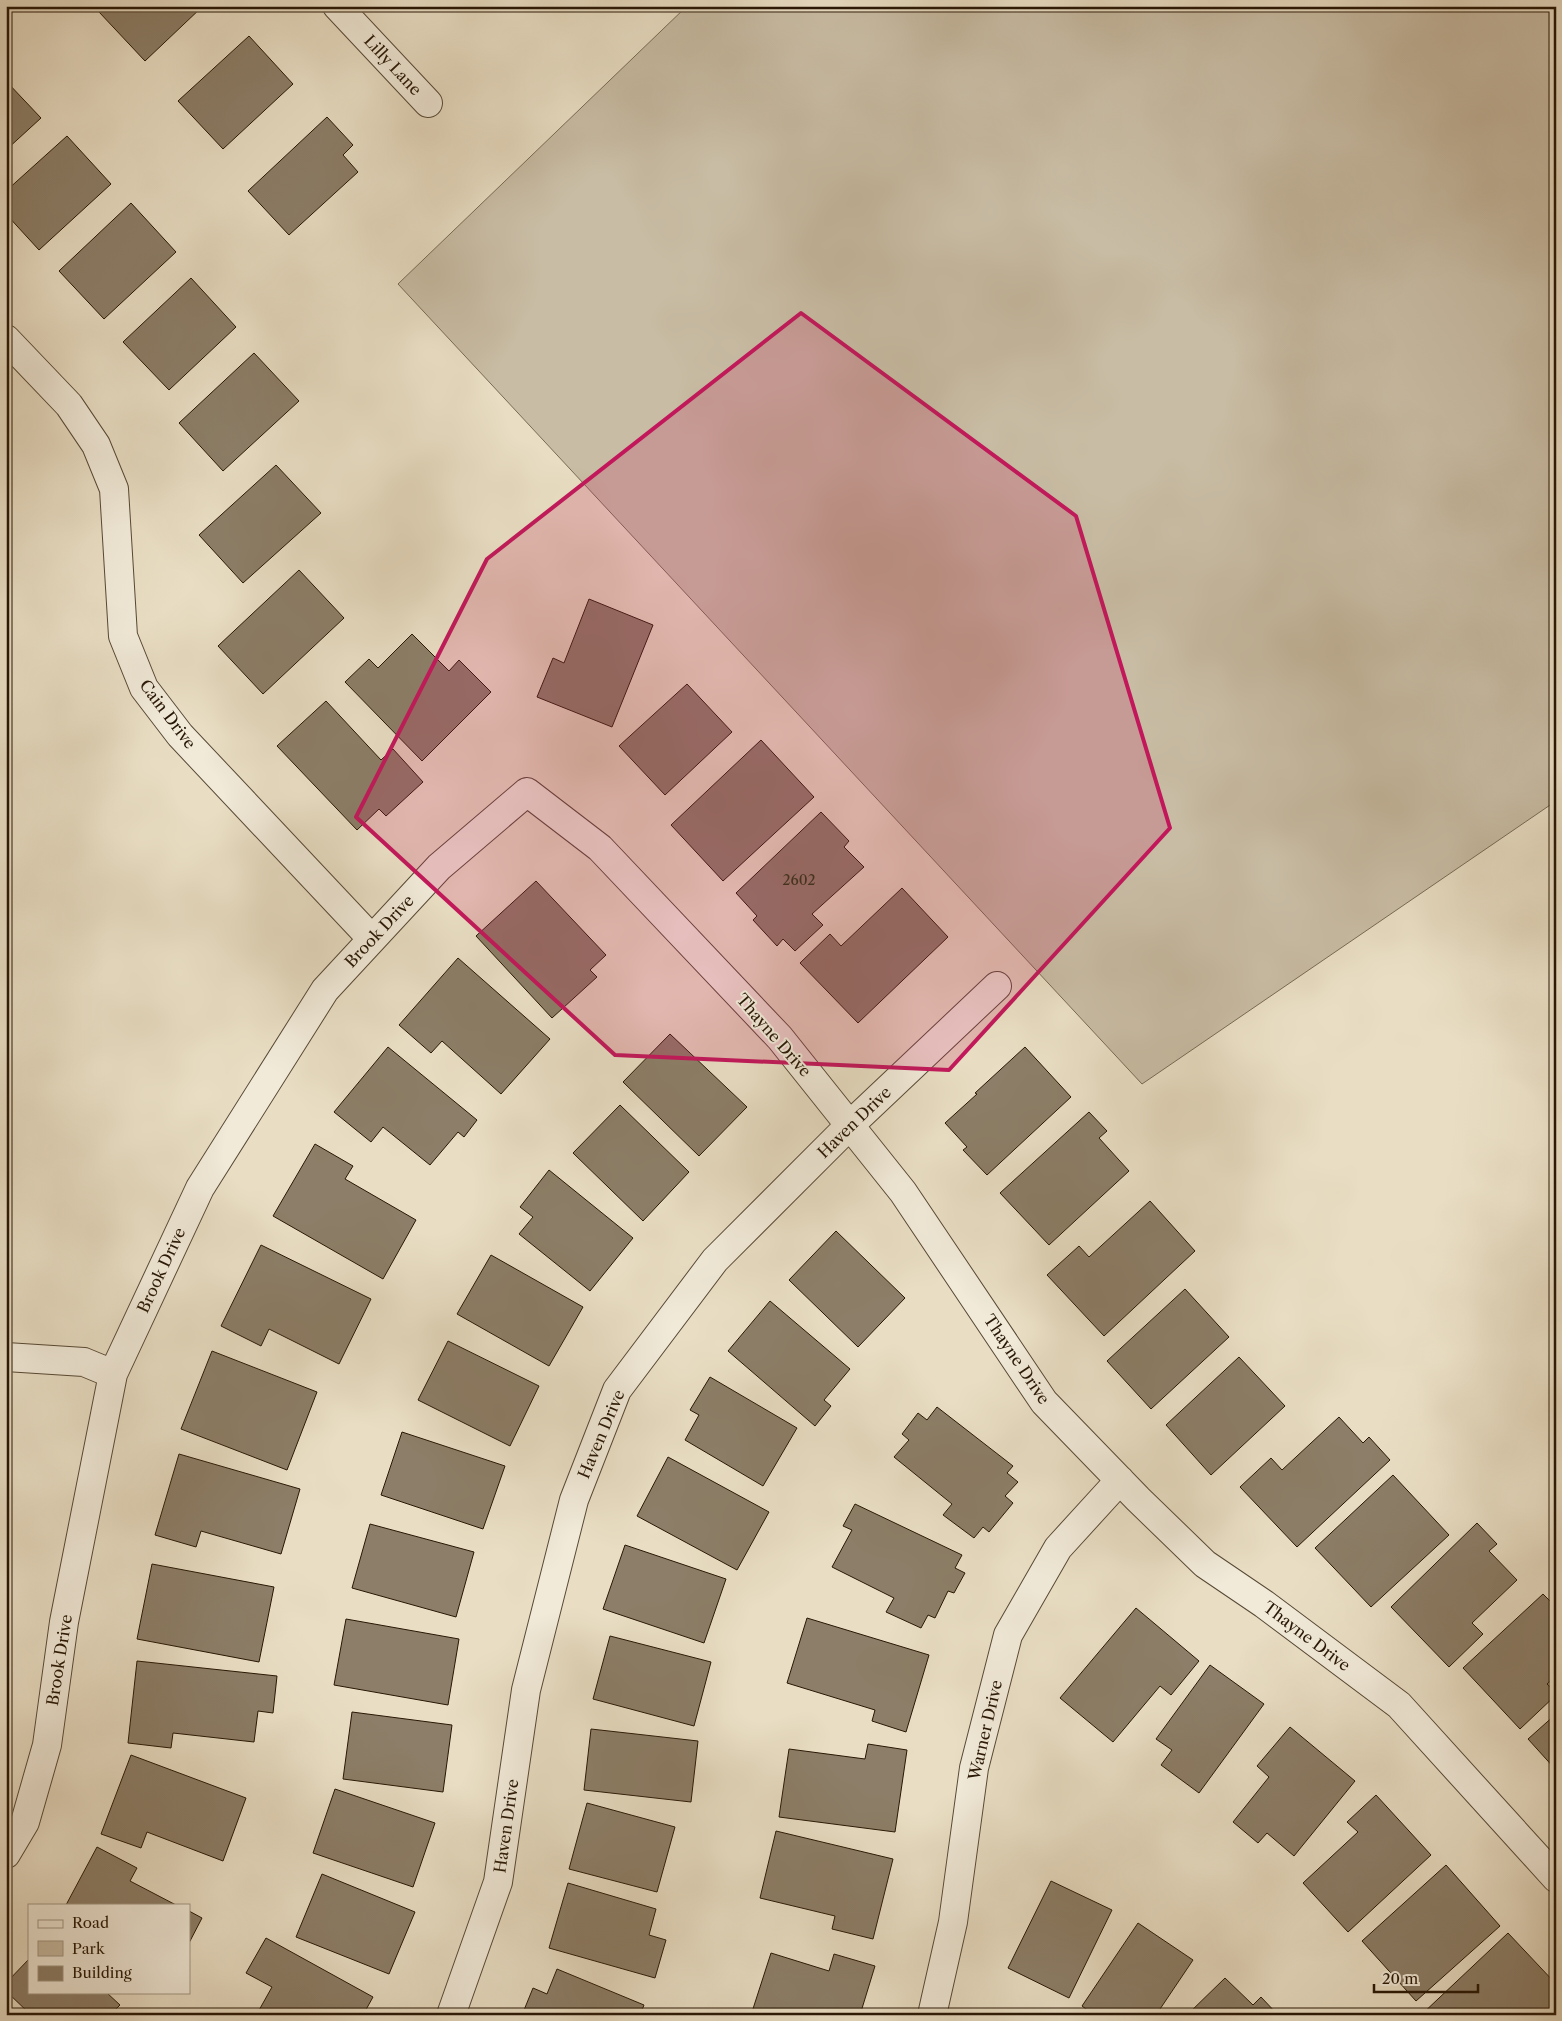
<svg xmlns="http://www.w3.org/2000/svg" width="1562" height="2021" font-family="'Libre Caslon Text',serif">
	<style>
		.green { fill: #c8bca4; stroke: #786a54 }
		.building { fill: #8c7e68; stroke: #281705 }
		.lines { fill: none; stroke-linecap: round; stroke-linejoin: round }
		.minor-casing { stroke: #584935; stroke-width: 30 }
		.minor { stroke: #f1ead9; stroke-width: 28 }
		.marked { fill: #c2185b; fill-opacity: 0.2; stroke: #c2185b; stroke-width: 4; stroke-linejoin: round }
		.labels { text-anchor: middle; stroke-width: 4; stroke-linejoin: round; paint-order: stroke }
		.number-label { font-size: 14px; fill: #41311e }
		.street-label { font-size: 16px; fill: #281705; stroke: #f1ead9 }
	</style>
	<rect width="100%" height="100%" fill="#e9dec4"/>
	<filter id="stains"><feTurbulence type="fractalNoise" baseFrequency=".004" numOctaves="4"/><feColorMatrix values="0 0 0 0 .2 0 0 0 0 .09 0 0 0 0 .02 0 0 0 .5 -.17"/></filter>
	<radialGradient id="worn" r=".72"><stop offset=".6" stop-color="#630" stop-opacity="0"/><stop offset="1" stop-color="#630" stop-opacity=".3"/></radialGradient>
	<path class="green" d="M 687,6 L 1556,6 L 1556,801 L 1142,1084 L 398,284 Z"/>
	<path class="building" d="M 106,6 L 203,6 L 145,61 L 99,12 Z
		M 249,36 L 293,84 L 223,149 L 178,101 Z
		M 6,81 L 41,118 L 6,150 Z
		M 327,117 L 353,145 L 343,155 L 358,172 L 289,235 L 248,191 Z
		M 67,136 L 111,184 L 39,250 L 6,214 L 6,191 Z
		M 131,203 L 176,252 L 104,319 L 59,271 Z
		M 191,278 L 236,327 L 169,390 L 123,342 Z
		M 254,353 L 299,401 L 223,471 L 179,423 Z
		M 276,465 L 321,513 L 243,583 L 199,535 Z
		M 299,570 L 344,618 L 263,694 L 218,646 Z
		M 589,599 L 653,625 L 612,727 L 537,697 L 553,658 L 564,663 Z
		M 412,634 L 449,671 L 459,660 L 491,692 L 422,761 L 345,682 L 369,659 L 378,668 Z
		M 687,684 L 732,732 L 665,795 L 619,746 Z
		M 326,701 L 381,760 L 393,749 L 423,782 L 386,816 L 379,809 L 357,830 L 277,746 Z
		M 761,740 L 814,797 L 723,881 L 671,825 Z
		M 821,812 L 849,841 L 844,847 L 864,867 L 812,914 L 823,925 L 795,951 L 783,939 L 777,946 L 753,920 L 757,916 L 736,893 Z
		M 536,881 L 606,955 L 590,970 L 597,977 L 552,1018 L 476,936 Z
		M 902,888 L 948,937 L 858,1023 L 800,963 L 830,934 L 841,946 Z
		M 458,958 L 550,1039 L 501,1094 L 442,1041 L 431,1053 L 399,1025 Z
		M 670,1034 L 747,1107 L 699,1156 L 623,1082 Z
		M 388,1047 L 477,1120 L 464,1137 L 458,1132 L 430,1165 L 383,1127 L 371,1142 L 334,1112 Z
		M 1025,1047 L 1071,1097 L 987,1175 L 963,1150 L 967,1147 L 945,1123 L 977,1094 L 975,1093 Z
		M 620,1105 L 689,1172 L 643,1221 L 573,1153 Z
		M 1089,1112 L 1107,1131 L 1099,1138 L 1129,1171 L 1049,1245 L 1000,1193 Z
		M 315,1144 L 353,1166 L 345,1179 L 416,1220 L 383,1279 L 273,1216 Z
		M 549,1170 L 633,1238 L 590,1291 L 519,1234 L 533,1217 L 520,1207 Z
		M 1150,1201 L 1195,1251 L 1104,1336 L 1047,1275 L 1079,1246 L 1089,1257 Z
		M 836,1231 L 905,1298 L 858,1347 L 789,1280 Z
		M 261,1245 L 371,1299 L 339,1364 L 269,1329 L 261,1346 L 221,1326 Z
		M 491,1255 L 583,1307 L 549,1366 L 457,1314 Z
		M 1185,1289 L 1229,1337 L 1151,1409 L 1107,1361 Z
		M 770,1301 L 850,1369 L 824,1400 L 831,1406 L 815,1426 L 728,1351 Z
		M 448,1341 L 539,1386 L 510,1446 L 418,1400 Z
		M 212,1351 L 317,1392 L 287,1470 L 181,1429 Z
		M 1239,1357 L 1285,1406 L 1211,1475 L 1166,1425 Z
		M 710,1377 L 797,1428 L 763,1486 L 685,1440 L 699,1415 L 690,1410 Z
		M 937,1407 L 1013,1466 L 1007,1473 L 1018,1482 L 1005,1496 L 1013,1503 L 989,1532 L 983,1527 L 974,1538 L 943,1515 L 952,1504 L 894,1457 L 909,1440 L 902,1434 L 918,1413 L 927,1420 Z
		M 1339,1417 L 1363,1443 L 1369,1437 L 1390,1460 L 1297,1547 L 1240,1487 L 1271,1458 L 1282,1470 Z
		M 402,1432 L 505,1466 L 483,1529 L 381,1495 Z
		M 179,1454 L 300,1489 L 281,1554 L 201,1531 L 196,1547 L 155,1535 Z
		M 668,1457 L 769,1512 L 737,1570 L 637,1516 Z
		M 1393,1475 L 1449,1535 L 1371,1607 L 1315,1548 Z
		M 855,1504 L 962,1555 L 955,1568 L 965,1573 L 954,1593 L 948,1591 L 935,1618 L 928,1615 L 921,1628 L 886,1612 L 894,1598 L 832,1567 L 852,1530 L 843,1526 Z
		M 1477,1523 L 1497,1544 L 1489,1551 L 1517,1580 L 1472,1623 L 1483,1634 L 1449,1667 L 1391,1607 Z
		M 370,1524 L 474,1552 L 456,1617 L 352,1588 Z
		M 625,1545 L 726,1579 L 704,1643 L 603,1609 Z
		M 152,1564 L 274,1587 L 259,1662 L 137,1639 Z
		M 1543,1594 L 1556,1607 L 1556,1676 L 1547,1684 L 1556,1692 L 1556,1695 L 1520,1729 L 1463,1668 Z
		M 1136,1608 L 1199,1661 L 1171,1695 L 1160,1686 L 1113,1742 L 1060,1698 Z
		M 807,1618 L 929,1655 L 906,1732 L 872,1721 L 875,1710 L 787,1683 Z
		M 346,1619 L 459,1639 L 448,1705 L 334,1685 Z
		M 610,1636 L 711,1662 L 694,1726 L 593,1699 Z
		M 137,1661 L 277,1676 L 273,1713 L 258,1711 L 254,1742 L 173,1733 L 171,1748 L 128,1743 Z
		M 1210,1665 L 1264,1704 L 1199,1793 L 1161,1765 L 1172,1750 L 1156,1739 Z
		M 352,1712 L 452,1725 L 443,1792 L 343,1779 Z
		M 1556,1714 L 1556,1770 L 1528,1739 Z
		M 1290,1727 L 1355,1781 L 1294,1856 L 1267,1833 L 1258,1843 L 1233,1822 L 1269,1777 L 1257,1766 Z
		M 591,1729 L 698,1741 L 691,1802 L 584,1790 Z
		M 868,1744 L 907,1750 L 895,1832 L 779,1817 L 789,1749 L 865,1759 Z
		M 131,1755 L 246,1798 L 223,1861 L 147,1832 L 141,1848 L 101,1834 Z
		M 335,1789 L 435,1823 L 413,1887 L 313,1853 Z
		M 1376,1795 L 1431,1855 L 1348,1932 L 1303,1883 L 1358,1832 L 1347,1822 Z
		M 587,1803 L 675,1827 L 657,1892 L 569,1869 Z
		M 776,1831 L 893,1859 L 873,1939 L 832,1929 L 835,1916 L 760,1898 Z
		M 97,1847 L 137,1868 L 130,1881 L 176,1905 L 66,1905 Z
		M 1446,1865 L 1500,1926 L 1416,2001 L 1362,1941 Z
		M 322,1874 L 415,1912 L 389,1974 L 296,1937 Z
		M 1051,1881 L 1112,1910 L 1069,1998 L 1008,1968 Z
		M 568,1883 L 656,1909 L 649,1935 L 666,1940 L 655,1978 L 549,1948 Z
		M 189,1911 L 202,1918 L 189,1943 Z
		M 1138,1923 L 1193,1960 L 1156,2015 L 1094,2015 L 1082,2006 Z
		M 1508,1933 L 1556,1984 L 1556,2004 L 1544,2015 L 1525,2015 L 1523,2013 L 1521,2015 L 1421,2015 Z
		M 266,1938 L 373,1997 L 363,2015 L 264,2015 L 258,2012 L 272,1987 L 246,1973 Z
		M 771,1953 L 829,1971 L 834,1954 L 875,1966 L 860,2015 L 751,2015 Z
		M 29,1959 L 29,1992 L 106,1992 L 120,2005 L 110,2015 L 31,2015 L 6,1991 L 6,1983 Z
		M 557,1969 L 644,2005 L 640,2015 L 522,2015 L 533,1988 L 547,1994 Z
		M 1225,1978 L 1253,2005 L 1261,1997 L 1278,2015 L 1187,2015 Z"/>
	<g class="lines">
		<defs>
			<path id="minor" d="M 337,6 L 428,103
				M 6,339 L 69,405 L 96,445 L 114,489 L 123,636 L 144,688 L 180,735 L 372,939
				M 6,1357 L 84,1362 L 113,1374
				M 6,1854 L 25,1822 L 47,1745 L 64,1622 L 113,1374 L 200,1188 L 325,990 L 439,867 L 527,792 L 600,848 L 780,1038 L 903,1192 L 1044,1402 L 1138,1499 L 1205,1564 L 1264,1604 L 1399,1705 L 1556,1878
				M 451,2015 L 498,1882 L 526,1690 L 574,1500 L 617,1390 L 715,1260 L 850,1125 L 997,986
				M 932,2015 L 953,1922 L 974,1768 L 1008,1635 L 1058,1548 L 1120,1480"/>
		</defs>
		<use href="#minor" class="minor-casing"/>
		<use href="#minor" class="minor"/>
	</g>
	<path class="marked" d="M 801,313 L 1076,516 L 1170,828 L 949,1070 L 615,1055 L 356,817 L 487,559 Z"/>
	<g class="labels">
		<g class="number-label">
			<text x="799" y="885">2602</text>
		</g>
		<g class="street-label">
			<text transform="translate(393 65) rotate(47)" y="6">Lilly Lane</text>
			<text transform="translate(168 714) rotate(53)" y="6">Cain Drive</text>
			<text transform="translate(379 931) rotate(-47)" y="6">Brook Drive</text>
			<text transform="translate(774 1035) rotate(49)" y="6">Thayne Drive</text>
			<text transform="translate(854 1122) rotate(-44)" y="6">Haven Drive</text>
			<text transform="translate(161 1270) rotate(-65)" y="6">Brook Drive</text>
			<text transform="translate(1017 1359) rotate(56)" y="6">Thayne Drive</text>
			<text transform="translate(601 1434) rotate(-67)" y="6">Haven Drive</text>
			<text transform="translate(1307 1636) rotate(37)" y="6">Thayne Drive</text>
			<text transform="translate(59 1660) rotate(-81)" y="6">Brook Drive</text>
			<text transform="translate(985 1730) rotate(-77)" y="6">Warner Drive</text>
			<text transform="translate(506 1826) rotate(-82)" y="6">Haven Drive</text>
		</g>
	</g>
	<rect width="1562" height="2021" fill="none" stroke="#e9dec4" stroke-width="25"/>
	<rect x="8" y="8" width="1547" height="2006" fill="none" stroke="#281705" stroke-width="2.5"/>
	<rect x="12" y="12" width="1537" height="1996" fill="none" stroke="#281705"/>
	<rect x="28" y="1904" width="162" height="90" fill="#f1ead9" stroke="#a19684"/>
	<rect x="38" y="1920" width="25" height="8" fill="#f1ead9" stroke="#a19684"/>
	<text x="72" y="1928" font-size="15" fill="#281705">Road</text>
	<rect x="38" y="1941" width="25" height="15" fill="#c8bca4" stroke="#a19684"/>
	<text x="72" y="1954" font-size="15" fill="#281705">Park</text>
	<rect x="38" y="1966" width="25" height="15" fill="#8c7e68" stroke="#a19684"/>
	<text x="72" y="1978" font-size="15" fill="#281705">Building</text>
	<path d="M1374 1984v8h104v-8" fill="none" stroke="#281705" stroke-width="2.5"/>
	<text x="1382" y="1984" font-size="15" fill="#281705" stroke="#f1ead9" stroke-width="4" paint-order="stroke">20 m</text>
	<rect width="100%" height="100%" filter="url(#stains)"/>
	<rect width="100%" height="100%" fill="url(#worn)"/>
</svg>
